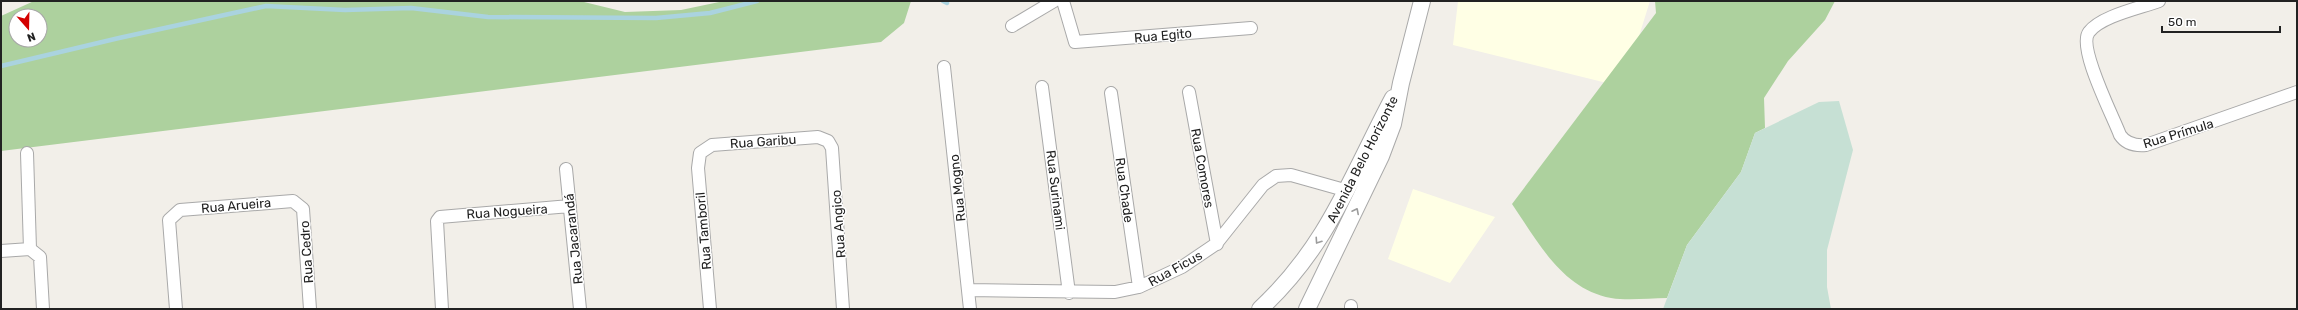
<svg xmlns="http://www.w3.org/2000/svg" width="2298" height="310" font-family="Rubik,sans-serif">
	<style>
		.education { fill: #ffffe5 }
		.forest { fill: #add19e; fill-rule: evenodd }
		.wetland { fill: #c6e0d4 }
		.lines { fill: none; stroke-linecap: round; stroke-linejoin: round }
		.stream { stroke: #aad3df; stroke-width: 4.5 }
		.minor-casing { stroke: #a9a9a9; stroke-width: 14 }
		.tertiary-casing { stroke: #a9a9a9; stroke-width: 18 }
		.minor { stroke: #fff; stroke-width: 12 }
		.tertiary { stroke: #fff; stroke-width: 16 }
		.oneway { stroke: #9c9c9c }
		.labels { text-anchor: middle; stroke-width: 3; stroke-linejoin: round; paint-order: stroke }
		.street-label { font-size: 13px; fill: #222; stroke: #fff }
	</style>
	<rect width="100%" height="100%" fill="#f2efe9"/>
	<path class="education" d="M 1458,1 L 1650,1 L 1623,87 L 1453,45 Z
		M 1413,189 L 1495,217 L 1450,283 L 1388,259 Z"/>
	<path class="forest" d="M 34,1 L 580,1 L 625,12 L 681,10 L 724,1 L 911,1 L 904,23 L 881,42 L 1,151 L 1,16 ZM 16,16 L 40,16 L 40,40 L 16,40 Z
		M 1655,1 L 1835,1 L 1825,20 L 1788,61 L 1764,98 L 1765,128 L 1755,133 L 1741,172 L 1687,245 L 1667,298 C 1649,298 1629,301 1611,298 C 1562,289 1538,242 1512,204 L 1656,13 Z"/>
	<path class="wetland" d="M 1839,101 L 1853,150 L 1827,250 L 1827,287 L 1831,309 L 1663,309 L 1687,245 L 1741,172 L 1755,133 L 1819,102 Z"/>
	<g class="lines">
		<path class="stream" d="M 943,1 L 947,3
			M 1,66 L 119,38 L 266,6 L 345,10 L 411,8 L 488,17 L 656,18 L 710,13 L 757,1"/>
		<defs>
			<path id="minor" d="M 1063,1 L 1075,42 L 1251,28
				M 2159,1 C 2140,8 2101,16 2089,32 C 2077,47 2113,116 2120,135 C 2126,144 2135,146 2146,145 L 2297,92
				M 1012,26 L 1054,1
				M 944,67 L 970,309
				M 1042,87 L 1069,293
				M 1189,92 L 1217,244
				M 1111,93 L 1139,287
				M 27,153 L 30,249
				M 566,169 L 580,309
				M 30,249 L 40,257 L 43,309
				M 1,251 L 30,249
				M 968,290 L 1115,292 L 1139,287 L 1182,267 L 1216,244 L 1263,185 L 1276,176 L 1291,175 L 1348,191
				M 176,309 L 169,220 L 180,210 L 293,201 L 303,209 L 310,309
				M 442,309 L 437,221 L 440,217 L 570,206
				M 710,309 L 698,168 L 700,153 L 712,145 L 818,137 L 828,141 L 832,148 L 843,309
				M 1351,309 L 1351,306"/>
			<path id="tertiary" d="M 1260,309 C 1328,246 1351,177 1393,98
				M 1307,309 L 1381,156 L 1393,124 L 1401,83 L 1422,1"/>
		</defs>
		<use href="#minor" class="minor-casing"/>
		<use href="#tertiary" class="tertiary-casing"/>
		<use href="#minor" class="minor"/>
		<use href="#tertiary" class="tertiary"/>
	</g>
	<defs><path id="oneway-chevron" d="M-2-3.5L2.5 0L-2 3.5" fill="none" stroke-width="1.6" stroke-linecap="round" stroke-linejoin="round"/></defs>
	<g class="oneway">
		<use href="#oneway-chevron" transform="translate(1356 211) rotate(-63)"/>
		<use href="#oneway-chevron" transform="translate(1318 241) rotate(124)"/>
	</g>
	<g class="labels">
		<g class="street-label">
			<text transform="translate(1163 35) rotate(-5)" y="5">Rua Egito</text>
			<text transform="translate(2178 133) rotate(-17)" y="5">Rua Prímula</text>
			<text transform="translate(763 141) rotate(-4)" y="5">Rua Garibu</text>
			<text transform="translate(1362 159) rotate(-63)" y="5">Avenida Belo Horizonte</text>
			<text transform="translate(1203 168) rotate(80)" y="5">Rua Comores</text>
			<text transform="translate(957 188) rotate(-96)" y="5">Rua Mogno</text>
			<text transform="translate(1056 190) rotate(83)" y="5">Rua Surinami</text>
			<text transform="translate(1125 190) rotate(82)" y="5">Rua Chade</text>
			<text transform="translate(236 205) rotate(-5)" y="5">Rua Arueira</text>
			<text transform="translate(507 211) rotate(-4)" y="5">Rua Nogueira</text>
			<text transform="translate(838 224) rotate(-94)" y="5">Rua Angico</text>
			<text transform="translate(703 231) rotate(-95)" y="5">Rua Tamboril</text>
			<text transform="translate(573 239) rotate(-96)" y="5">Rua Jacarandá</text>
			<text transform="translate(306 252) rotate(-94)" y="5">Rua Cedro</text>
			<text transform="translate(1175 268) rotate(-29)" y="5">Rua Ficus</text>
		</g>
	</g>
	<rect width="2298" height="310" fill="none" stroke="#222222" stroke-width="4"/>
	<g transform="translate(28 28) rotate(160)"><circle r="19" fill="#ffffff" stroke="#a7a7a7"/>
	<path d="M0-3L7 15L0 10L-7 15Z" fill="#d40000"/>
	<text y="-6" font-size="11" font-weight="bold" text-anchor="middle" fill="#222222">N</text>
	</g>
	<path d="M2162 26v6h118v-6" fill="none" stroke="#222222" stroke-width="2"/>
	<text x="2168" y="26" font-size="12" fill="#222222" stroke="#ffffff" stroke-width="3" paint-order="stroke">50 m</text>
</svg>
